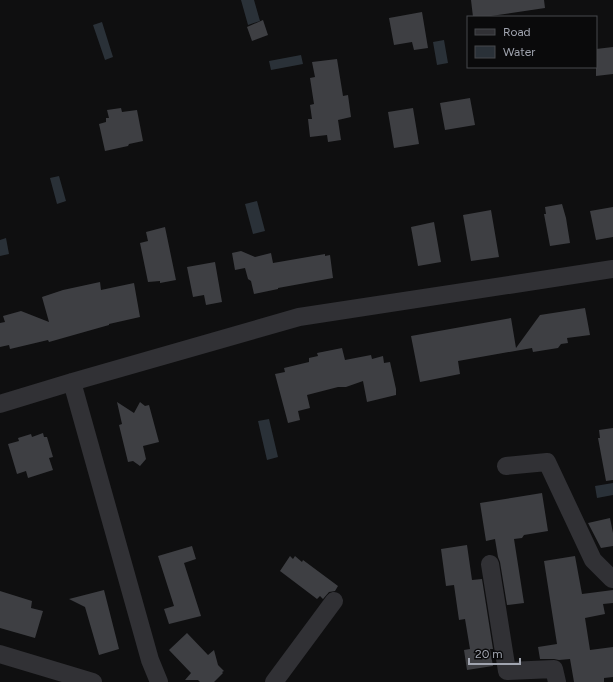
<svg xmlns="http://www.w3.org/2000/svg" width="613" height="682" font-family="Figtree,sans-serif">
	<style>
		.water { fill: #2a3138 }
		.building { fill: #3e3f43 }
		.lines { fill: none; stroke-linecap: round; stroke-linejoin: round }
		.minor { stroke: #313135; stroke-width: 18 }
	</style>
	<rect width="100%" height="100%" fill="#0f0f10"/>
	<path class="water" d="M 241,0 L 254,0 L 260,21 L 248,25 Z
		M 102,22 L 113,57 L 105,60 L 93,25 Z
		M 444,40 L 448,63 L 437,65 L 433,42 Z
		M 301,55 L 303,64 L 271,70 L 269,61 Z
		M 59,176 L 66,201 L 57,204 L 50,178 Z
		M 257,201 L 265,231 L 253,234 L 245,204 Z
		M 6,238 L 9,254 L 0,256 L 0,240 Z
		M 269,419 L 278,457 L 267,460 L 258,421 Z
		M 613,483 L 613,495 L 597,498 L 595,486 Z"/>
	<path class="building" d="M 471,0 L 544,0 L 545,8 L 484,17 L 473,17 Z
		M 422,12 L 428,48 L 414,50 L 412,42 L 394,45 L 389,18 Z
		M 263,20 L 268,35 L 252,41 L 247,27 Z
		M 613,47 L 613,74 L 596,76 L 596,49 Z
		M 337,59 L 343,96 L 348,95 L 351,117 L 338,120 L 341,140 L 328,142 L 327,135 L 310,137 L 308,119 L 312,119 L 310,105 L 314,104 L 310,78 L 315,77 L 312,62 Z
		M 470,98 L 475,125 L 445,130 L 440,103 Z
		M 121,108 L 122,112 L 137,110 L 143,141 L 129,144 L 128,146 L 105,151 L 99,124 L 106,122 L 106,118 L 109,118 L 107,110 Z
		M 413,108 L 419,144 L 394,148 L 388,112 Z
		M 562,204 L 566,218 L 570,243 L 550,246 L 544,214 L 546,214 L 545,207 Z
		M 613,207 L 613,237 L 596,240 L 590,211 Z
		M 491,210 L 499,257 L 471,261 L 463,215 Z
		M 434,222 L 441,262 L 418,266 L 411,227 Z
		M 165,227 L 176,280 L 160,283 L 160,281 L 148,282 L 140,243 L 148,241 L 146,232 Z
		M 241,251 L 255,257 L 271,253 L 273,263 L 325,254 L 325,256 L 330,255 L 333,278 L 278,288 L 278,289 L 254,294 L 251,281 L 248,279 L 245,268 L 235,270 L 232,253 Z
		M 215,262 L 222,302 L 206,305 L 204,295 L 193,297 L 187,267 Z
		M 100,282 L 101,290 L 134,283 L 140,317 L 109,324 L 109,325 L 49,342 L 48,340 L 10,349 L 9,345 L 0,347 L 0,323 L 5,322 L 3,316 L 21,311 L 49,322 L 42,297 L 63,290 Z
		M 585,308 L 590,335 L 567,338 L 568,343 L 561,344 L 558,348 L 533,352 L 532,348 L 458,361 L 460,374 L 420,382 L 411,336 L 511,318 L 516,348 L 540,315 Z
		M 342,348 L 345,360 L 371,355 L 372,359 L 383,356 L 384,363 L 390,362 L 396,389 L 396,395 L 367,402 L 363,381 L 346,387 L 338,387 L 307,395 L 310,408 L 298,411 L 300,420 L 288,423 L 275,374 L 285,372 L 284,368 L 309,362 L 309,358 L 318,356 L 317,353 Z
		M 117,402 L 134,413 L 140,402 L 145,406 L 149,405 L 159,442 L 143,446 L 146,459 L 140,466 L 133,461 L 128,462 L 119,425 L 122,424 Z
		M 613,428 L 613,480 L 606,481 L 598,438 L 600,438 L 599,430 Z
		M 43,433 L 44,437 L 47,437 L 53,457 L 49,458 L 53,470 L 28,478 L 26,471 L 17,474 L 8,444 L 19,441 L 18,438 L 31,434 L 32,437 Z
		M 542,493 L 548,531 L 524,535 L 522,538 L 514,539 L 524,603 L 507,605 L 500,562 L 498,557 L 495,539 L 486,541 L 480,503 Z
		M 610,518 L 613,533 L 613,546 L 601,548 L 588,523 Z
		M 467,545 L 472,580 L 482,579 L 493,649 L 490,649 L 493,666 L 467,670 L 464,650 L 470,649 L 465,619 L 459,620 L 454,585 L 446,586 L 441,549 Z
		M 192,546 L 196,559 L 184,563 L 201,616 L 169,624 L 164,609 L 174,606 L 158,556 Z
		M 290,556 L 293,559 L 295,556 L 302,562 L 303,560 L 338,586 L 335,591 L 329,592 L 323,599 L 320,596 L 317,599 L 280,571 Z
		M 575,556 L 582,594 L 613,590 L 613,603 L 603,604 L 605,614 L 585,618 L 590,650 L 613,647 L 613,677 L 604,678 L 604,682 L 574,682 L 570,659 L 559,660 L 554,659 L 540,659 L 538,647 L 557,644 L 544,561 Z
		M 104,590 L 119,649 L 99,655 L 85,607 L 69,599 Z
		M 0,591 L 32,601 L 31,608 L 43,611 L 35,638 L 0,628 Z
		M 187,633 L 208,655 L 214,650 L 218,665 L 224,671 L 222,672 L 223,673 L 214,682 L 200,682 L 198,680 L 185,680 L 191,673 L 169,650 Z"/>
	<g class="lines">
		<path class="minor" d="M 72,382 L 150,660 L 159,682
			M 0,404 L 72,382 L 299,317 L 613,269
			M 506,466 L 547,462 L 593,560 L 612,579 L 613,579
			M 490,564 L 507,671 L 554,669 L 557,682
			M 0,654 L 93,682
			M 274,682 L 334,601"/>
	</g>
	<rect x="467" y="16" width="130" height="52" fill="#0a0a0b" stroke="#46484d"/>
	<rect x="475" y="29" width="20" height="6" fill="#313135" stroke="#46484d"/>
	<text x="503" y="36" font-size="12" fill="#a1a5b0">Road</text>
	<rect x="475" y="46" width="20" height="12" fill="#2a3138" stroke="#46484d"/>
	<text x="503" y="56" font-size="12" fill="#a1a5b0">Water</text>
	<path d="M469 658v6h51v-6" fill="none" stroke="#a1a5b0" stroke-width="2"/>
	<text x="475" y="658" font-size="12" fill="#a1a5b0" stroke="#0a0a0b" stroke-width="3" paint-order="stroke">20 m</text>
</svg>
